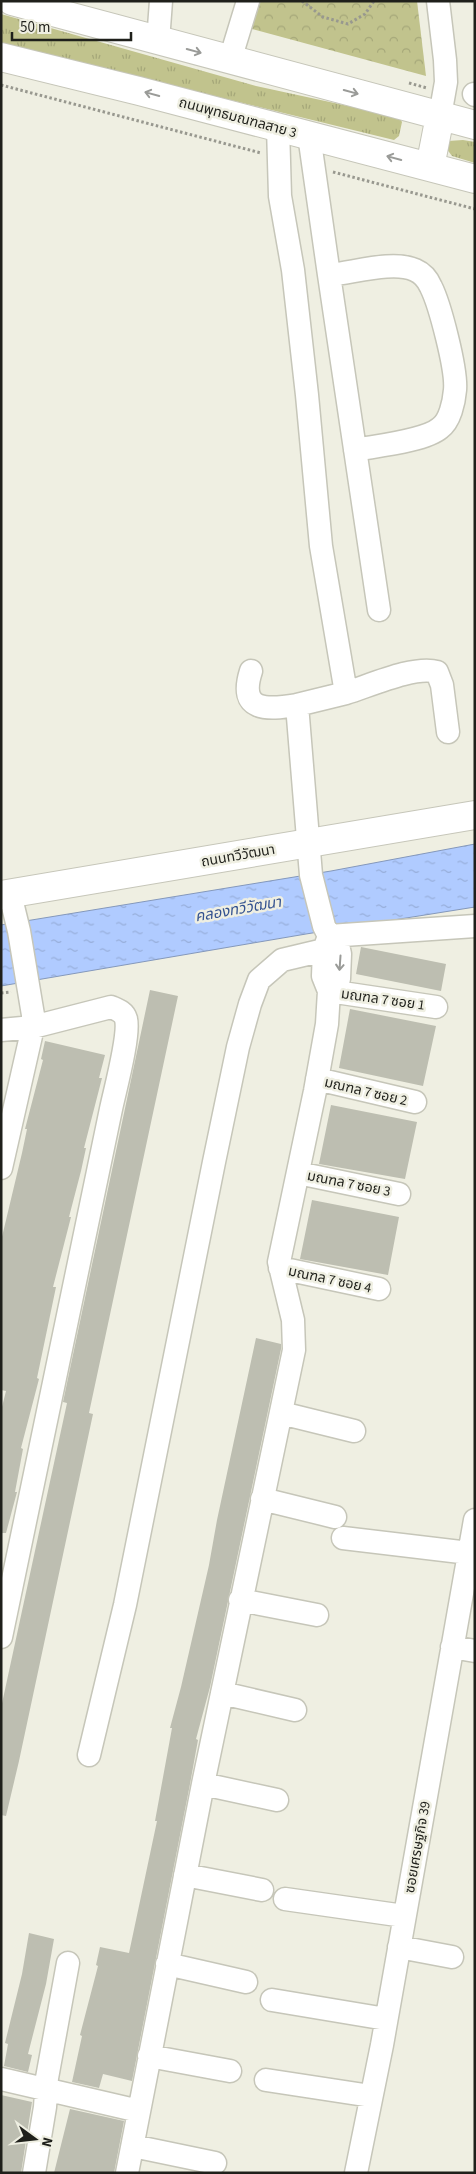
<svg xmlns="http://www.w3.org/2000/svg" width="476" height="2174" font-family="'Source Sans 3','Noto Sans Thai',sans-serif">
	<style>
		.grass { fill: url(#grass-tufts) }
		.park { fill: url(#park-crowns) }
		.water { fill: url(#water-ripples); stroke: #8498bb }
		.building { fill: #bdbeb1 }
		.lines { fill: none; stroke-linecap: round; stroke-linejoin: round }
		.minor-casing { stroke: #c6c6b9; stroke-width: 25 }
		.major-casing { stroke: #c6c6b9; stroke-width: 30 }
		.path { stroke: #98988f; stroke-width: 3; stroke-dasharray: 2.5 2.5; stroke-linecap: butt }
		.minor { stroke: #fff; stroke-width: 22 }
		.major { stroke: #fff; stroke-width: 28 }
		.oneway { stroke: #9a9b98 }
		.labels { text-anchor: middle; stroke-width: 5; stroke-linejoin: round; paint-order: stroke }
		.street-label { font-size: 14px; fill: #1f201b; stroke: #efefe2 }
		.water-label { font-size: 15px; font-style: italic; fill: #32518f; stroke: #efefe2 }
	</style>
	<defs>
		<pattern id="grass-tufts" width="24" height="20" patternUnits="userSpaceOnUse" patternTransform="scale(1.25)"><rect width="24" height="20" fill="#c1c38d"/><path d="M3 7l-1-3M5 7V3M7 7l1-3M15 17l-1-3M17 17v-4M19 17l1-3" fill="none" stroke="#a5a779"/></pattern>
		<pattern id="park-crowns" width="20" height="18" patternUnits="userSpaceOnUse" patternTransform="scale(1.25)"><rect width="20" height="18" fill="#c1c38d"/><path d="M2 6a3 3 0 1 1 6 0M12 15a3 3 0 1 1 6 0" fill="none" stroke="#a5a779"/></pattern>
		<pattern id="water-ripples" width="26" height="14" patternUnits="userSpaceOnUse" patternTransform="scale(1.25)"><rect width="26" height="14" fill="#b0cbff"/><path d="M2 4q2-2 4 0t4 0M15 11q2-2 4 0t4 0" fill="none" stroke="#97aeda"/></pattern>
	</defs>
	<rect width="100%" height="100%" fill="#efefe2"/>
	<path class="grass" d="M 1,14 L 256,86 L 399,117 L 402,122 L 399,136 L 394,140 L 1,44 Z
		M 463,140 L 475,142 L 475,163 L 452,156 L 446,148 L 448,141 Z"/>
	<path class="park" d="M 259,1 L 417,1 L 426,76 L 252,29 Z"/>
	<path class="water" d="M 475,844 L 475,907 L 306,934 L 1,986 L 1,925 L 331,871 Z"/>
	<path class="building" d="M 361,947 L 446,964 L 441,991 L 356,974 Z
		M 150,990 L 178,996 L 89,1413 L 93,1414 L 19,1761 L 6,1816 L 1,1815 L 1,1708 L 67,1403 L 63,1402 Z
		M 350,1009 L 436,1026 L 423,1086 L 339,1068 Z
		M 45,1041 L 105,1055 L 99,1078 L 102,1078 L 84,1148 L 86,1148 L 81,1171 L 69,1217 L 71,1217 L 53,1287 L 56,1287 L 37,1378 L 39,1379 L 21,1448 L 23,1449 L 15,1492 L 17,1492 L 6,1533 L 1,1533 L 1,1411 L 6,1391 L 1,1390 L 1,1241 L 22,1153 L 27,1129 L 25,1129 L 43,1060 L 41,1059 Z
		M 331,1105 L 417,1122 L 405,1179 L 319,1164 Z
		M 312,1200 L 399,1217 L 388,1275 L 300,1259 Z
		M 256,1338 L 281,1344 L 281,1349 L 210,1687 L 196,1739 L 198,1740 L 190,1784 L 132,2081 L 103,2074 L 99,2088 L 72,2082 L 82,2036 L 80,2035 L 98,1966 L 96,1965 L 100,1947 L 129,1953 L 157,1821 L 155,1821 L 172,1728 L 170,1728 L 181,1687 L 209,1565 L 217,1520 Z
		M 29,1933 L 54,1939 L 46,1984 L 28,2054 L 32,2055 L 28,2072 L 4,2066 L 8,2044 L 5,2043 L 22,1974 Z
		M 1,2095 L 32,2102 L 21,2173 L 1,2173 Z
		M 70,2109 L 124,2121 L 114,2173 L 54,2173 Z"/>
	<g class="lines">
		<defs>
			<path id="minor" d="M 438,1 L 445,60 L 446,82 L 440,116
				M 158,41 L 161,1
				M 230,60 L 248,1
				M 474,94 L 475,95
				M 278,127 L 280,196 L 293,270 L 307,395 L 321,546 L 346,693 C 369,686 415,665 437,672 L 442,685 L 448,732
				M 309,135 L 329,275 C 353,273 393,260 415,270 C 422,273 428,280 431,287 C 440,305 457,370 455,390 C 454,402 450,421 440,428 C 425,441 376,446 355,450
				M 329,275 L 379,610
				M 251,671 C 238,712 267,710 297,705
				M 329,936 L 475,926
				M 329,991 L 339,979 L 340,954 L 338,945 L 329,936 L 324,926 L 311,875 L 297,705 L 346,693
				M 329,991 L 436,1007
				M 1,1030 L 33,1027 L 111,1007 C 118,1010 124,1012 126,1019 C 130,1035 115,1090 111,1109 L 1,1637
				M 317,1079 L 415,1102
				M 1,1168 L 33,1027 L 33,1015 L 19,931 L 10,894
				M 298,1173 L 399,1194
				M 280,1268 L 379,1289
				M 281,1413 L 354,1431
				M 262,1499 L 335,1517
				M 343,1538 L 469,1553
				M 240,1600 L 317,1615
				M 452,1647 L 475,1651
				M 222,1693 L 295,1710
				M 89,1755 L 125,1605 L 214,1162 L 238,1047 L 250,1004 L 259,980 L 282,960 L 324,950
				M 203,1784 L 277,1800
				M 185,1875 L 262,1890
				M 285,1899 L 404,1916
				M 399,1947 L 452,1957
				M 167,1964 L 246,1982
				M 272,2000 L 386,2019
				M 149,2056 L 230,2071
				M 1,2079 L 139,2111
				M 266,2080 L 371,2096
				M 133,2146 L 215,2163
				M 34,2173 L 45,2107 L 47,2078 L 68,1963
				M 127,2173 L 203,1784 L 294,1350 L 293,1320 L 279,1262 L 315,1091 L 327,1024 L 329,991 L 323,976 L 324,950 L 329,936
				M 356,2173 L 382,2045 L 475,1520"/>
			<path id="major" d="M 12,1 L 475,125
				M 1,57 L 139,91 L 475,179
				M 430,167 L 440,116
				M 1,895 L 475,815"/>
		</defs>
		<use href="#minor" class="minor-casing"/>
		<use href="#major" class="major-casing"/>
		<path class="path" d="M 302,1 L 323,17 L 348,24 L 365,14 L 374,1
			M 409,83 L 427,88
			M 1,85 L 261,153
			M 333,172 L 475,209
			M 1,993 L 11,992"/>
		<use href="#minor" class="minor"/>
		<use href="#major" class="major"/>
	</g>
	<defs><path id="oneway-shaft" d="M-6 0H5M1.5-3L5.5 0L1.5 3" fill="none" stroke-width="1.6" stroke-linecap="round" stroke-linejoin="round" transform="scale(1.25)"/></defs>
	<g class="oneway">
		<use href="#oneway-shaft" transform="translate(194 51) rotate(15)"/>
		<use href="#oneway-shaft" transform="translate(351 92) rotate(15)"/>
		<use href="#oneway-shaft" transform="translate(152 94) rotate(-165)"/>
		<use href="#oneway-shaft" transform="translate(394 158) rotate(-165)"/>
		<use href="#oneway-shaft" transform="translate(340 963) rotate(94)"/>
	</g>
	<g class="labels">
		<g class="street-label">
			<text transform="translate(238 117) rotate(15)" y="5">ถนนพุทธมณฑลสาย 3</text>
			<text transform="translate(238 855) rotate(-10)" y="5">ถนนทวีวัฒนา</text>
			<text transform="translate(383 999) rotate(8)" y="5">มณฑล 7 ซอย 1</text>
			<text transform="translate(366 1091) rotate(13)" y="5">มณฑล 7 ซอย 2</text>
			<text transform="translate(349 1183) rotate(11)" y="5">มณฑล 7 ซอย 3</text>
			<text transform="translate(330 1279) rotate(12)" y="5">มณฑล 7 ซอย 4</text>
			<text transform="translate(417 1847) rotate(-80)" y="5">ซอยเศรษฐกิจ 39</text>
		</g>
		<g class="water-label">
			<text transform="translate(238 909) rotate(-10)" y="5">คลองทวีวัฒนา</text>
		</g>
	</g>
	<rect width="476" height="2174" fill="none" stroke="#1f201b" stroke-width="5"/>
	<g transform="translate(35 2139) rotate(105)" stroke="#efefe2" stroke-width="4" paint-order="stroke">
	<path d="M0-4L9 19L0 12L-9 19Z" fill="#1f201b"/>
	<text y="-8" font-size="14" font-weight="bold" text-anchor="middle" fill="#1f201b">N</text>
	</g>
	<path d="M12 32v8h119v-8" fill="none" stroke="#1f201b" stroke-width="2.5"/>
	<text x="20" y="32" font-size="15" fill="#1f201b" stroke="#efefe2" stroke-width="4" paint-order="stroke">50 m</text>
</svg>
